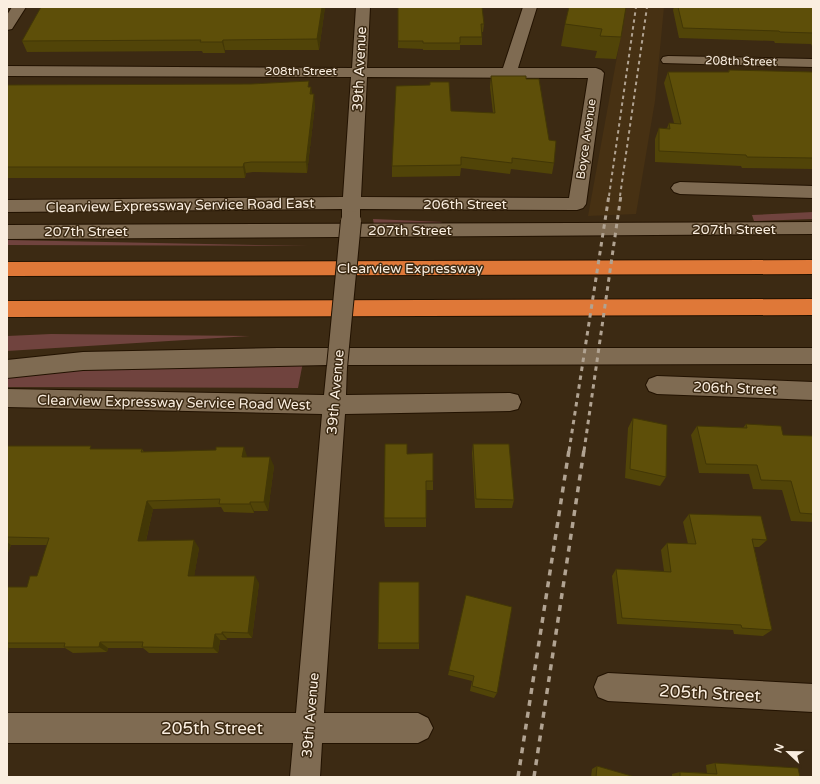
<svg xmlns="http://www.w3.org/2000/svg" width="820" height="784" font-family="'Varela Round',sans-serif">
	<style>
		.built { fill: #473113 }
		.green { fill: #70433e }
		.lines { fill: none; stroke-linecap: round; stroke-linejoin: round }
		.minor-casing { stroke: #221200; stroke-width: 2 }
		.highway-casing { stroke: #221200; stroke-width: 2 }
		.minor { fill: #7f6b52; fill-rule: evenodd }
		.highway { fill: #df7838; fill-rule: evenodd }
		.rail-far2 { stroke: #b1a392; stroke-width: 2; stroke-dasharray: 3.5 3.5; stroke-linecap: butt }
		.rail-far1 { stroke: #b1a392; stroke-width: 3; stroke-dasharray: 4.5 4.5; stroke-linecap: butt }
		.rail { stroke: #b1a392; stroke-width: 3.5; stroke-dasharray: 6 6; stroke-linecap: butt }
		.minor-bridge-casing { stroke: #221200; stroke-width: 22; stroke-linecap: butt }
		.minor-bridge { stroke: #7f6b52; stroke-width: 20 }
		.wall { fill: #514408 }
		.shaded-wall { fill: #423706 }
		.building { fill: #5e4f09; stroke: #423706 }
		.labels { text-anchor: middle; stroke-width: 3; stroke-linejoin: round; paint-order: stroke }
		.far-street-label { font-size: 12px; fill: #faeee0; stroke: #3c2a13 }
		.street-label { font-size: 14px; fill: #faeee0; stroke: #3c2a13 }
		.near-street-label { font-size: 17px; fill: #faeee0; stroke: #3c2a13 }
	</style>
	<rect width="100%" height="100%" fill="#3c2a13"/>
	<path class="built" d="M 626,7 L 664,7 L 655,101 L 636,214 L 588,216 Z"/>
	<path class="green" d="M 813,212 L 813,219 L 754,221 L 752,215 Z
		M 373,219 L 443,222 L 434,225 L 374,225 Z
		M 7,240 L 309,246 L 7,245 Z
		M 51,334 L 250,336 L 7,351 L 7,336 Z
		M 303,362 L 298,388 L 7,387 L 7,374 L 93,366 Z"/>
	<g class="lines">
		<defs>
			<path id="minor" d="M 12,7 L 26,7 L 12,29 L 7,30 L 7,15 Z
				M 356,7 L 370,7 L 367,68 L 503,68 L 523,7 L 537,7 L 518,68 L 596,68 L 601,70 L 604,73 L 586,204 L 583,208 L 577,210 L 360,209 L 360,217 L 357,221 L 351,223 L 345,221 L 342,217 L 342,209 L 7,212 L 7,200 L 343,197 L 351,77 L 7,76 L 7,66 L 352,68 ZM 367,77 L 588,78 L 569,198 L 361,197 Z
				M 668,56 L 813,59 L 813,67 L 663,63 L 661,60 L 663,57 Z
				M 680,182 L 813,186 L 813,198 L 680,194 L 674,192 L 671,188 L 674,184 Z
				M 813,222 L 813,234 L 7,239 L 7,225 Z
				M 278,348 L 813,348 L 813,364 L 347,365 L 346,395 L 510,393 L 518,395 L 521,402 L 518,409 L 510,411 L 345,414 L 324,713 L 418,713 L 428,718 L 433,728 L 428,738 L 418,743 L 322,743 L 320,777 L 290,777 L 293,743 L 7,743 L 7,713 L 296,713 L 322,414 L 7,407 L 7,389 L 324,395 L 327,365 L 83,370 L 7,378 L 7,360 L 83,352 Z
				M 657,376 L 813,382 L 813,400 L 657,394 L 649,391 L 646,385 L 649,379 Z
				M 608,673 L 813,684 L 813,712 L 608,701 L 598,697 L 594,687 L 598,677 Z"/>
			<path id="highway" d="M 813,260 L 813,274 L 7,276 L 7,262 Z
				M 813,299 L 813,315 L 7,317 L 7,301 Z"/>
		</defs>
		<use href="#minor" class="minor-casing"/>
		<use href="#highway" class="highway-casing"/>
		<use href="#minor" class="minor"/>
		<use href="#highway" class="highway"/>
		<path class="rail-far2" d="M 609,196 L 636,7
			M 620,196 L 647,7"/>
		<path class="rail-far1" d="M 569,451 L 609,195
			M 584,451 L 621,195"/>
		<path class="rail" d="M 518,777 L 569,450
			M 534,777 L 584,450"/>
		<defs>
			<path id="minor-bridge" d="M 337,367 L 351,221"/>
		</defs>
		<use href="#minor-bridge" class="minor-bridge-casing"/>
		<use href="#minor-bridge" class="minor-bridge"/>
	</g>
	<path class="wall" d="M 41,7 L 325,7 L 319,50 L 225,50 L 225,53 L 203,53 L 202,51 L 27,52 L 22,41 Z
		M 398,7 L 484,24 L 483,32 L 482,32 L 482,45 L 460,45 L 460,50 L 423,50 L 423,49 L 398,48 Z
		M 569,7 L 621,37 L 616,59 L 595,58 L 597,51 L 561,46 L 565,24 Z
		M 674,7 L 813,7 L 813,46 L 812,46 L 811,44 L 775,43 L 774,41 L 679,38 L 673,10 Z
		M 729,70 L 813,72 L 813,169 L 742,168 L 741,166 L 655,162 L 655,139 L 659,128 L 667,128 L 669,123 L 674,123 L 664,83 L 668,72 L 728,72 Z
		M 491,76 L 526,79 L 549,140 L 554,163 L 552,174 L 511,169 L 510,174 L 461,168 L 460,176 L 392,177 L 392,166 L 451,111 L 493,113 L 490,87 Z
		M 7,85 L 309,87 L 315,105 L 307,173 L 253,172 L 246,173 L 245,178 L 7,178 Z
		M 633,418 L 666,477 L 660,486 L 625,478 L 628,428 Z
		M 746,424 L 783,435 L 813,436 L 813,522 L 791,521 L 782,490 L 753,489 L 749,474 L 699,473 L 691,435 L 697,426 L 743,428 Z
		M 473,444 L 514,500 L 512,508 L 475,508 L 472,453 Z
		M 7,446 L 93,449 L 142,449 L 144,452 L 247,456 L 247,457 L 274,466 L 268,511 L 254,511 L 254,513 L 224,512 L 221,507 L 153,509 L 146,541 L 199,548 L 194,576 L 259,583 L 252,638 L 227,638 L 227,640 L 220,640 L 218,653 L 149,653 L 143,648 L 108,648 L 107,652 L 73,653 L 65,648 L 9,648 L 8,653 L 7,653 L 7,587 L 27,587 L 37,576 L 47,545 L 11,545 L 7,555 Z
		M 407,454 L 433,481 L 433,490 L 426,490 L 426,527 L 385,527 L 384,518 Z
		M 689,514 L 767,540 L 759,547 L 754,547 L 772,630 L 763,636 L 734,634 L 733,630 L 617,624 L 612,576 L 616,569 L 664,571 L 661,550 L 667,543 L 688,544 L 683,522 Z
		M 466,595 L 497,693 L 494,698 L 470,691 L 472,681 L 448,675 Z
		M 378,643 L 419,643 L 419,649 L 378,649 Z
		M 715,763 L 800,777 L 672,777 L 672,774 L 680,772 L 707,773 L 706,765 Z
		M 597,766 L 635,777 L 591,777 L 592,769 Z"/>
	<path class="shaded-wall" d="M 322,7 L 325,7 L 319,50 L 317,39 Z
		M 223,40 L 225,50 L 225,53 L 222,42 Z
		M 311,87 L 313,97 L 310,94 Z
		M 314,94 L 315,105 L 307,173 L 306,162 Z
		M 244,163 L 246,173 L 245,178 L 243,167 Z
		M 244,447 L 247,456 L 245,466 L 242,457 Z
		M 270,457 L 274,466 L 268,511 L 264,502 Z
		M 147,501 L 153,509 L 144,549 L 138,541 Z
		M 250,502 L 254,511 L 254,513 L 250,504 Z
		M 194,540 L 199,548 L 193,583 L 188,576 Z
		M 7,542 L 11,545 L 7,555 Z
		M 255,576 L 259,583 L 252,638 L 248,633 Z
		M 222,632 L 227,638 L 227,640 L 222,634 Z
		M 215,634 L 220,640 L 218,653 L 213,648 Z
		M 100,642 L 108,648 L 107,652 L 99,647 Z
		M 7,647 L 9,648 L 8,653 L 7,653 Z"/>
	<path class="building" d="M 41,7 L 322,7 L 317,39 L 223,40 L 222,42 L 200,42 L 201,40 L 22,41 Z
		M 398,7 L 482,7 L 484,24 L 481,24 L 482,37 L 460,37 L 460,43 L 423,43 L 423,41 L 398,41 Z
		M 569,7 L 626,7 L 621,37 L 600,36 L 602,29 L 565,24 Z
		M 678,7 L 813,7 L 813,33 L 780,32 L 779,31 L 683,28 Z
		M 729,70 L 813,72 L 813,158 L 747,157 L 746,155 L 659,151 L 659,128 L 670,129 L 669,123 L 681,124 L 668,72 L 729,72 Z
		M 491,76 L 526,76 L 526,79 L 539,79 L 549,140 L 556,141 L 554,163 L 512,158 L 512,163 L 461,157 L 461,165 L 392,166 L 396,86 L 430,85 L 430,82 L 449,82 L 451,111 L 495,113 Z
		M 309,81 L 308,87 L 311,87 L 310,94 L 314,94 L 306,162 L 251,162 L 244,163 L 243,167 L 7,167 L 7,85 L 251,84 Z
		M 633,418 L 667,425 L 666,477 L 630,469 Z
		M 746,424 L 781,426 L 783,435 L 813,436 L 813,514 L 800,513 L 791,481 L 761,480 L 757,465 L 706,464 L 697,426 L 747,428 Z
		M 385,444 L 407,444 L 407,454 L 433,453 L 433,481 L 426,481 L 426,518 L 384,518 Z
		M 473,444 L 509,444 L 514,500 L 476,499 Z
		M 7,446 L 91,446 L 90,449 L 142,449 L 141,452 L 216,450 L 216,447 L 244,447 L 242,457 L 270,457 L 264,502 L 250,502 L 250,504 L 219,504 L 220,499 L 147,501 L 138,541 L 194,540 L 188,576 L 255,576 L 248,633 L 222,632 L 222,634 L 215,634 L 213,648 L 142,647 L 143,642 L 100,642 L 99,647 L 64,647 L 65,643 L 7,643 L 7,587 L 27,587 L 30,576 L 37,576 L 49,538 L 7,537 Z
		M 689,514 L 761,516 L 767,540 L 752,539 L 772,630 L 742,628 L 741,625 L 622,618 L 616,569 L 671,572 L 667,543 L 696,544 Z
		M 379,582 L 419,582 L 419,643 L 378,643 Z
		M 466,595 L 512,607 L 497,693 L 472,686 L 474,676 L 449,670 Z
		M 715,763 L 798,768 L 800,777 L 680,777 L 680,772 L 717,774 Z
		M 597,766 L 635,777 L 596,777 Z"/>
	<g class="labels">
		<g class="far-street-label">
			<text transform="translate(741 61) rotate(1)" y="4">208th Street</text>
			<text x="301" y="75">208th Street</text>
			<text transform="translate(586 139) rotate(-82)" y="4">Boyce Avenue</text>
		</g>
		<g class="street-label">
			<text transform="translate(359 69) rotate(-87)" y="5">39th Avenue</text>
			<text x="465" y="209">206th Street</text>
			<text transform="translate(180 205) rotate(-1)" y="5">Clearview Expressway Service Road East</text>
			<text x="734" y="234">207th Street</text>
			<text x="410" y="235">207th Street</text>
			<text x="86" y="236">207th Street</text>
			<text x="410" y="273">Clearview Expressway</text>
			<text transform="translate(735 388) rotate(2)" y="5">206th Street</text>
			<text transform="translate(335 392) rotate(-85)" y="5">39th Avenue</text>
			<text transform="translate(174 402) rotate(1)" y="5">Clearview Expressway Service Road West</text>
			<text transform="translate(310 715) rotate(-85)" y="5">39th Avenue</text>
		</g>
		<g class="near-street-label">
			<text transform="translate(710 693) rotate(3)" y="6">205th Street</text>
			<text x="212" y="734">205th Street</text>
		</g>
	</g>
	<rect width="820" height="784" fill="none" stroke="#faeee0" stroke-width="16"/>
	<g transform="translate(788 752) rotate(292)" stroke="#3c2a13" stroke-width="3" paint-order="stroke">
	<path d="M0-3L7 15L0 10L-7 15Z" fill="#faeee0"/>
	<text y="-6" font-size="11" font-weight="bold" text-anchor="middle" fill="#faeee0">N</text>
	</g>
</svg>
